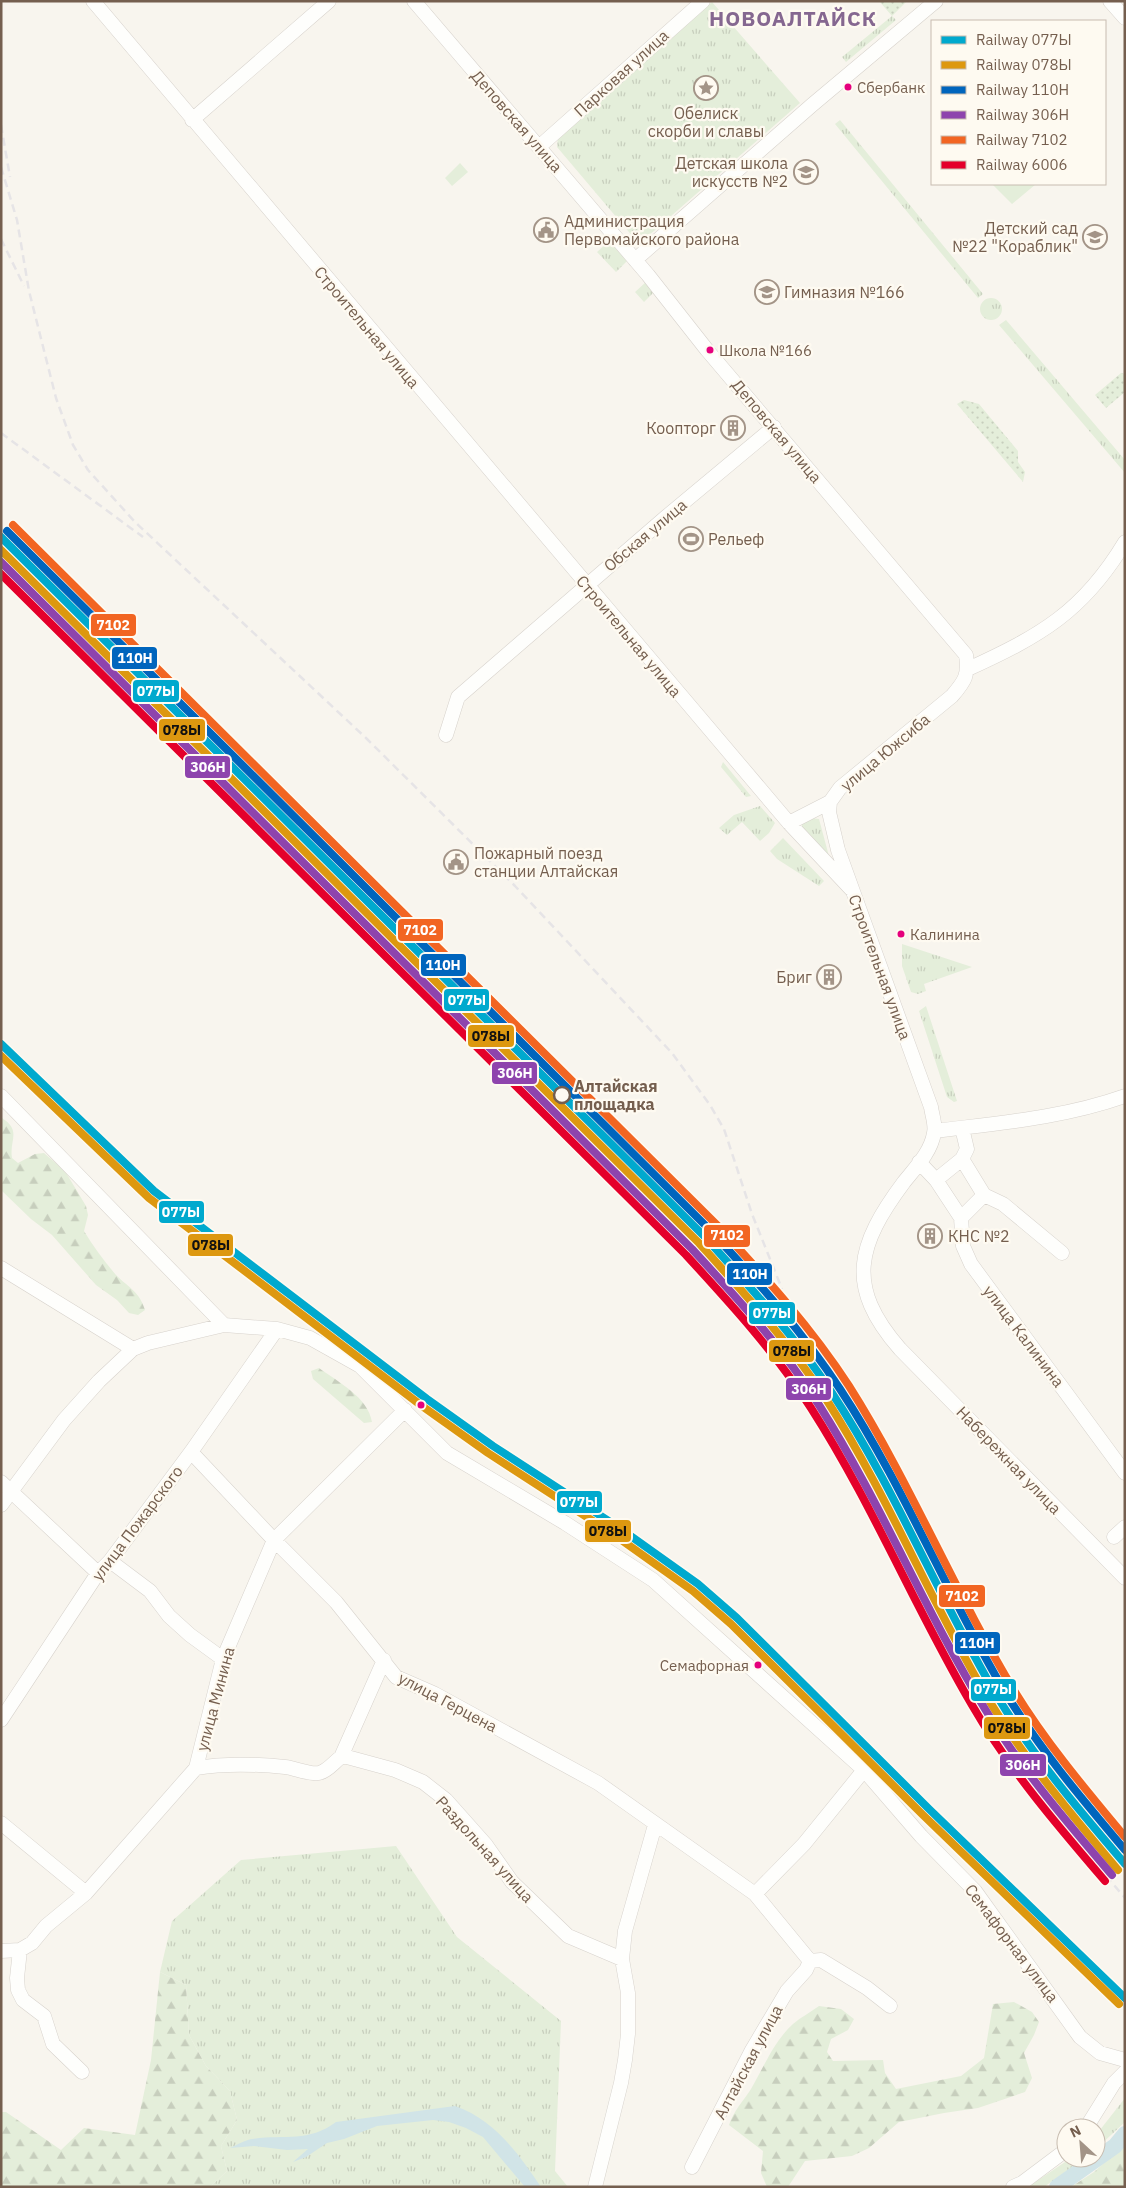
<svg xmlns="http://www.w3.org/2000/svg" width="1126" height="2188" font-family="'IBM Plex Sans',sans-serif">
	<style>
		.grass { fill: url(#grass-tufts) }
		.forest { fill: url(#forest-firs) }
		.park { fill: url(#park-dots) }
		.garden { fill: #e4eeda }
		.water { fill: #d1e4e7 }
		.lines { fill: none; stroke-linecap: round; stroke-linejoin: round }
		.river { stroke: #d1e4e7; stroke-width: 16 }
		.minor-casing { stroke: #d7d2cc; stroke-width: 15 }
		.minor { stroke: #fefefc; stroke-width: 14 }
		.rail { stroke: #e6e4e6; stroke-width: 2.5; stroke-dasharray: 8 5; stroke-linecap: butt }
		.rail-1-casing { stroke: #fefaf1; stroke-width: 11 }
		.rail-2-casing { stroke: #fefaf1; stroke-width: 11 }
		.rail-3-casing { stroke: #fefaf1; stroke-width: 11 }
		.rail-4-casing { stroke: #fefaf1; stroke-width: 11 }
		.rail-5-casing { stroke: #fefaf1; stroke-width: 11 }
		.rail-6-casing { stroke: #fefaf1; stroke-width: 11 }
		.rail-1 { stroke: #00a9ce; stroke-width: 8 }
		.rail-2 { stroke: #dd9810; stroke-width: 8 }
		.rail-3 { stroke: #0065bd; stroke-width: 8 }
		.rail-4 { stroke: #8e44ad; stroke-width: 8 }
		.rail-5 { stroke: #f26522; stroke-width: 8 }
		.rail-6 { stroke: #e4002b; stroke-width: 8 }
		.bus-dot { fill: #e5007d; stroke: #fefaf1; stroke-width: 2 }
		.stop-dot { fill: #fefaf1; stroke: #755f4f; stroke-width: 2.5 }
		.labels { text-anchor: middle; stroke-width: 4.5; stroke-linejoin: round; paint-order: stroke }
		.bus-label { font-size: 15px; fill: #755f4f; stroke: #fefaf1; text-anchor: start }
		.street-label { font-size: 16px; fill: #755f4f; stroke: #fefaf1 }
		.poi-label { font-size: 16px; fill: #755f4f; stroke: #fefaf1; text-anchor: start }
		.stop-label { font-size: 16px; font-weight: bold; fill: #755f4f; stroke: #fefaf1; text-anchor: start }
		.district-label { font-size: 21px; font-weight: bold; letter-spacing: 1px; fill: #856790; stroke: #fefaf1 }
		.line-badge { stroke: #fefaf1; stroke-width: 2 }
		.badge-label { font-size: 14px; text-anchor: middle; font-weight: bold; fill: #fff }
		.pale-badge-label { font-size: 14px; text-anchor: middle; font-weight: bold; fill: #111 }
	</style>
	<defs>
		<pattern id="grass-tufts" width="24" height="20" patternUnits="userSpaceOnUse" patternTransform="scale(1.25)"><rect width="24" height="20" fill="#e4eeda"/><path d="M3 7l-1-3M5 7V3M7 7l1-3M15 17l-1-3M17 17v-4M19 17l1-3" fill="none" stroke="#c7cebd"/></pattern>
		<pattern id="forest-firs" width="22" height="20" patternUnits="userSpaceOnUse" patternTransform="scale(1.25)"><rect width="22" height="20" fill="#e4eeda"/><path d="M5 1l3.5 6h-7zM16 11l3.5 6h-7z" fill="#c7cebd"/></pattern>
		<pattern id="park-dots" width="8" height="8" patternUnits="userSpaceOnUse" patternTransform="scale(1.25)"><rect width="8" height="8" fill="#e4eeda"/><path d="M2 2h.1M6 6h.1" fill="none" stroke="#c7cebd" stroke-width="1.8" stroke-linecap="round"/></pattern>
	</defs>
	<rect width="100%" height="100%" fill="#f8f5ee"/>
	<path class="grass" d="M 712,2 L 800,103 L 654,231 L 644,239 L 634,238 L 557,147 L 558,137 Z
		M 892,16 L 896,20 L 846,62 L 842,57 Z
		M 840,120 L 983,294 L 978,298 L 835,124 Z
		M 609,241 L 627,261 L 616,272 L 597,252 Z
		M 646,282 L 655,291 L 644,302 L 635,292 Z
		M980 309a11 11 0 1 1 22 0a11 11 0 1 1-22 0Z
		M 1006,320 L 1125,460 L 1125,473 L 999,325 Z
		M 723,762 L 751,796 L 746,797 L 721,767 Z
		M 760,806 L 775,823 L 769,833 L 760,841 L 742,822 L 727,835 L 719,828 L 734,815 Z
		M 811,818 L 819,819 L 830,860 L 801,828 L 803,822 Z
		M 783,838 L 824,881 L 819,886 L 777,859 L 770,851 Z
		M 902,944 L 972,967 L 924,984 L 926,991 L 918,994 L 911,992 L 902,966 Z
		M 926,1006 L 957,1101 L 954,1102 L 947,1097 L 919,1011 Z
		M 396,1846 L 457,1937 L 561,2021 L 555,2171 L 568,2187 L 210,2187 L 227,2171 L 221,2146 L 237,2120 L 230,2091 L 206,2066 L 189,2035 L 186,1985 L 160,1972 L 172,1921 L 241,1860 Z
		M 1125,2098 L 1125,2122 L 1096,2149 L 1096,2135 Z
		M 1071,2158 L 1085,2158 L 1044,2187 L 1028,2187 Z"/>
	<path class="forest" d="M 2,1118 C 22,1131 9,1140 12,1158 L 18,1163 L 35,1154 L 44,1153 L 65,1171 L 86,1206 L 88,1215 L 84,1231 C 93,1246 104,1261 116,1275 C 129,1288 139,1291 145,1310 L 138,1315 L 129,1313 L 117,1300 L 96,1285 L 52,1235 L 31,1219 L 1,1190 Z
		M 319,1368 C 338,1382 368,1397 372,1422 L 364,1423 L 313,1379 L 311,1371 Z
		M 160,1972 L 186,1985 L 189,2035 L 206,2066 L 230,2091 L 237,2120 L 221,2146 L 227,2171 L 210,2187 L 1,2187 L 1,2112 L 6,2112 L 61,2150 L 84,2128 L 135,2135 L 151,2060 Z
		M 1014,2002 L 1032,2012 L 1039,2022 L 1034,2035 L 1024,2053 L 1032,2078 L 1025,2092 L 978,2108 L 944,2113 L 899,2122 L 869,2148 L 852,2156 L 805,2161 L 788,2187 L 767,2187 L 761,2173 L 763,2151 L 729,2125 C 736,2107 742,2103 751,2089 C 764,2067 774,2041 793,2024 C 801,2017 811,2012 819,2006 L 841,2009 L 854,2019 L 848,2030 L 831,2039 L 827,2052 L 833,2061 L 883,2060 L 885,2073 L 896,2089 L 961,2076 L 984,2058 L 993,2004 Z
		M 1125,2144 L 1125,2187 L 1071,2187 L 1094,2172 Z"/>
	<path class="park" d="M 879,1 L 907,1 L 892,16 Z
		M 1121,373 L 1125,374 L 1125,392 L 1106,408 L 1095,395 Z
		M 964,400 L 979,404 L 1018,451 L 1018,462 L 1025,472 L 1023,482 L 957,404 Z"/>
	<path class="garden" d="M 460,163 L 468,172 L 452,186 L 445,178 Z
		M 992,184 L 1036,184 L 1012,204 Z"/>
	<path class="water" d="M 455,2106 C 495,2120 518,2153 541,2187 L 525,2187 L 483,2137 L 466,2128 L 449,2122 L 433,2120 L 377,2126 L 344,2139 L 327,2143 L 306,2157 L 293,2162 L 308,2149 L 287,2150 L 254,2146 L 230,2148 C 237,2145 245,2140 252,2139 C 284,2134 308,2143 336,2122 Z"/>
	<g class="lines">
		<path class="river" d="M 1057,2187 L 1115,2146 L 1125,2134"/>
		<defs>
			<path id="minor" d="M 93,1 L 684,699 L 789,823 L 851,889
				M 414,1 L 648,275 L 707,350 L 966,655 C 969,675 965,681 952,696 L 840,788 L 830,802 L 789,823
				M 1110,1 L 1125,18
				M 192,120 L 329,1
				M 540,146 L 703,1
				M 635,260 L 812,105 L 936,1
				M 968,669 C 1040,636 1083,612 1125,542
				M 446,735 L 458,697 L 666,517 L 774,427
				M 830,802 L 829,812 L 838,850 L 931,1107 C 932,1115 936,1125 934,1133 C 931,1152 916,1167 904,1182 C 857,1245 845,1286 900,1349 L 1125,1578
				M 1,1096 L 224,1325
				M 962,1128 L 967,1149 L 962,1159 L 984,1195 L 1003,1204 L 1062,1253
				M 935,1131 C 999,1123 1063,1118 1125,1096
				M 919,1162 L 936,1180 L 961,1218
				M 936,1180 L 962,1159
				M 984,1195 L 961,1218 L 963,1246 L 971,1264 L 1125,1473
				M 1,1268 L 133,1349
				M 191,1452 L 274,1540 L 336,1602 L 396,1677 L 435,1694 L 598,1783 L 755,1894 L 810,1961 L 806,1970 L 787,1991 L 752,2050 L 692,2167
				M 1,1482 L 98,1573
				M 1,1505 L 64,1420 L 99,1381 L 133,1349 L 148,1343 L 224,1325 L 277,1329 L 310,1338 L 360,1366 L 447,1453 L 565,1523 L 653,1580 L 864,1770 L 921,1836 L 975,1891 L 1080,2037 L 1100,2053 L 1125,2060
				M 1114,1537 L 1125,1527
				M 110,1561 L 150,1591 L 169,1616 L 190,1635 L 223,1659
				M 1,1720 L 98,1573 L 110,1561 L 191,1452 L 277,1329
				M 341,1757 L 384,1660
				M 196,1768 C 226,1763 255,1764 285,1767 C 295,1768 310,1775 319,1773 C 328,1771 334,1762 341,1757 L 347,1757 L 395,1770 L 423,1782 L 446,1800 L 486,1845 L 512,1882 L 568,1936 L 622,1959
				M 1,1823 L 86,1893
				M 755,1894 L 804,1844 L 864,1770
				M 20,1950 L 17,1978 L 18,1990 L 23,2000 L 44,2016 L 53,2044 L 82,2072
				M 1,1951 L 20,1950 L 32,1943 L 46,1926 L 86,1893 L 196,1768 L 223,1659 L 274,1540 L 405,1410
				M 810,1961 L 821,1960 L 867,1988 L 890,2006
				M 1086,2128 L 1114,2083 L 1125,2072
				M 595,2187 L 621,2083 L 625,2060 L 628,2034 L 628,1993 L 622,1959 L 625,1931 L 655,1825
				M 1013,2187 L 1022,2183 L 1066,2150"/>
		</defs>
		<use href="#minor" class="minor-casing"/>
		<use href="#minor" class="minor"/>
		<path class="rail" d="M 1,125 L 10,177
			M 1,167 L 17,220 L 29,291 L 56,398 L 73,445 L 88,470 L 135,522 L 366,738 L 515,886 L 672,1053 L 710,1105 L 724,1129 L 752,1214 L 782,1289
			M 1,239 L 24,286
			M 1,433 L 143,537
			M 1,546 L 700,1245 C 750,1299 799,1353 837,1417 C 896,1515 939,1625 997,1724 C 1034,1786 1078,1843 1125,1898
			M 146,701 L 694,1251 C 729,1291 767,1330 798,1373 C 829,1418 855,1466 880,1514
			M 938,1628 C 955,1661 969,1695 987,1727 C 1018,1783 1058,1835 1101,1881"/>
		<defs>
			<path id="rail-1" d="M 1,537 L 705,1237 C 750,1287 795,1336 832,1393 C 894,1487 937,1594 994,1691 C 1031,1754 1078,1809 1125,1864
				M 1,1044 L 154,1191 L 427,1399 L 493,1446 L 618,1527 L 698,1584 L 737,1618 L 929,1809 L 1125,1998"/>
			<path id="rail-2" d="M 1,550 L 699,1243 C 744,1293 789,1342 826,1399 C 887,1494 930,1600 987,1697 C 1024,1759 1072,1815 1118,1870
				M 1,1056 L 149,1198 L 422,1406 L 488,1453 L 613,1534 L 693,1591 L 731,1624 L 923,1815 L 1119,2004"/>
			<path id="rail-3" d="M 7,531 L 711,1231 C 757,1281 802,1331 840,1389 C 902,1483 945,1590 1002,1687 C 1037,1746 1081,1798 1125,1850"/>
			<path id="rail-4" d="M 1,562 L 692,1249 C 738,1299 783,1348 819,1405 C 881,1503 925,1611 985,1709 C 1021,1769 1067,1822 1112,1875"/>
			<path id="rail-5" d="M 13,525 L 717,1225 C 764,1276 811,1327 849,1386 C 911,1484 955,1593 1015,1692 C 1047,1744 1086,1790 1125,1837"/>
			<path id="rail-6" d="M 1,574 L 686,1255 C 731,1304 775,1352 811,1408 C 872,1503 915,1608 972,1705 C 1009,1769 1057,1825 1105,1881"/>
		</defs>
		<use href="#rail-1" class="rail-1-casing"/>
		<use href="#rail-2" class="rail-2-casing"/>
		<use href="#rail-3" class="rail-3-casing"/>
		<use href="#rail-4" class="rail-4-casing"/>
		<use href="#rail-5" class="rail-5-casing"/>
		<use href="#rail-6" class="rail-6-casing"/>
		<use href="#rail-1" class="rail-1"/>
		<use href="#rail-2" class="rail-2"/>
		<use href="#rail-3" class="rail-3"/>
		<use href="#rail-4" class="rail-4"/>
		<use href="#rail-5" class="rail-5"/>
		<use href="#rail-6" class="rail-6"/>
	</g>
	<defs>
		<symbol id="sight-ring" viewBox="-11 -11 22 22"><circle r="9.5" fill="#fefaf1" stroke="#a39487" stroke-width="1.5"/><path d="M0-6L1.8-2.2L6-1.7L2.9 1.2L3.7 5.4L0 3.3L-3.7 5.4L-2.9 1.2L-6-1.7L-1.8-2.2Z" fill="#a39487"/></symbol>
		<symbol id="school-ring" viewBox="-11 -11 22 22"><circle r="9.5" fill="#fefaf1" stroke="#a39487" stroke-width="1.5"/><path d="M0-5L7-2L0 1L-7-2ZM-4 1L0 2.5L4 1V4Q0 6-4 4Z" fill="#a39487"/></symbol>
		<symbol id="civic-ring" viewBox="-11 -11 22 22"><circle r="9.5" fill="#fefaf1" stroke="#a39487" stroke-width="1.5"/><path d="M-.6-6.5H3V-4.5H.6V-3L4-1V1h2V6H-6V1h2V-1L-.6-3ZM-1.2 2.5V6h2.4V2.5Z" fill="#a39487"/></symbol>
		<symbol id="building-ring" viewBox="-11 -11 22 22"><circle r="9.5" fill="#fefaf1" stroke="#a39487" stroke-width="1.5"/><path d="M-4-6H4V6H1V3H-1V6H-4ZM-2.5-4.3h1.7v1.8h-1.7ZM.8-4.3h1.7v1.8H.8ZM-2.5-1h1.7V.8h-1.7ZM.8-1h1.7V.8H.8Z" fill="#a39487"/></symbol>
		<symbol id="stadium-ring" viewBox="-11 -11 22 22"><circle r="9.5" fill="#fefaf1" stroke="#a39487" stroke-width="1.5"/><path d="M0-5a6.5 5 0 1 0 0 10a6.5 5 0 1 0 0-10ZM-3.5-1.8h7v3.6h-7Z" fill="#a39487"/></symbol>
	</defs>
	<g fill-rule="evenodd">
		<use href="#sight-ring" x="692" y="74" width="28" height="28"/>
		<use href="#school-ring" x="792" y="158" width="28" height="28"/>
		<use href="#civic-ring" x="532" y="216" width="28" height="28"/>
		<use href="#school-ring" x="1081" y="223" width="28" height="28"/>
		<use href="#school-ring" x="753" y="278" width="28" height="28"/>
		<use href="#building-ring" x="719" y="414" width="28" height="28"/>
		<use href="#stadium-ring" x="677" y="525" width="28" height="28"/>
		<use href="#civic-ring" x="442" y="848" width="28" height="28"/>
		<use href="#building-ring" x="815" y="963" width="28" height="28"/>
		<use href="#building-ring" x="916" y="1222" width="28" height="28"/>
	</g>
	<g class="bus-dot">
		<circle cx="848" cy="87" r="4.5"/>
		<circle cx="710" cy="350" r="4.5"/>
		<circle cx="901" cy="934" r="4.5"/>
		<circle cx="421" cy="1405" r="4.5"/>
		<circle cx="758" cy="1665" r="4.5"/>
	</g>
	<circle class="stop-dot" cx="562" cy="1095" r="8"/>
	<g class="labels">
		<g class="bus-label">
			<text x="857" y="93">Сбербанк</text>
			<text x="719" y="356">Школа №166</text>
			<text x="910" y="940">Калинина</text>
			<text x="749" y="1671" text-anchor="end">Семафорная</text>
		</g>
		<g class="street-label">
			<text transform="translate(621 73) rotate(-42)" y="6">Парковая улица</text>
			<text transform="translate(517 121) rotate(49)" y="6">Деповская улица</text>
			<text transform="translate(367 327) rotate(50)" y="6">Строительная улица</text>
			<text transform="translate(777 431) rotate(50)" y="6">Деповская улица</text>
			<text transform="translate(645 535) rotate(-40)" y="6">Обская улица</text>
			<text transform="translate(629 636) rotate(50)" y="6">Строительная улица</text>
			<text transform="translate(885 752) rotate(-40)" y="6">улица Южсиба</text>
			<text transform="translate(880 967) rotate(70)" y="6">Строительная улица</text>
			<text transform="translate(1024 1336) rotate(53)" y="6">улица Калинина</text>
			<text transform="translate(1009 1460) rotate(46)" y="6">Набережная улица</text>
			<text transform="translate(137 1523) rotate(-53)" y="6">улица Пожарского</text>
			<text transform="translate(215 1699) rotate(-75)" y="6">улица Минина</text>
			<text transform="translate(448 1702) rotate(28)" y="6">улица Герцена</text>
			<text transform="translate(485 1849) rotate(48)" y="6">Раздольная улица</text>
			<text transform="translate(1012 1943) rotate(53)" y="6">Семафорная улица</text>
			<text transform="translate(748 2062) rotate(-62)" y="6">Алтайская улица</text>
		</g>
		<g class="poi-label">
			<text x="706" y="119" text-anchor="middle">Обелиск<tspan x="706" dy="18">скорби и славы</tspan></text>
			<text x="788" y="169" text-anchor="end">Детская школа<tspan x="788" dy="18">искусств №2</tspan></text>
			<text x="564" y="227">Администрация<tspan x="564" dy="18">Первомайского района</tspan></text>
			<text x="1078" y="234" text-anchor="end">Детский сад<tspan x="1078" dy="18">№22 "Кораблик"</tspan></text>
			<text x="784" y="298">Гимназия №166</text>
			<text x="716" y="434" text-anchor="end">Коопторг</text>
			<text x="708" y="545">Рельеф</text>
			<text x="474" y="859">Пожарный поезд<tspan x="474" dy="18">станции Алтайская</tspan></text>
			<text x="812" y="983" text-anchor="end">Бриг</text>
			<text x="948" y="1242">КНС №2</text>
		</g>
		<g class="stop-label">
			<text x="574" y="1092">Алтайская<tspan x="574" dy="18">площадка</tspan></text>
		</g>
		<g class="district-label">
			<text x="793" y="26">НОВОАЛТАЙСК</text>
		</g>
	</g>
	<g class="line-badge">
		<rect x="90" y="613" width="47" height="24" rx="5" fill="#f26522"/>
		<rect x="111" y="646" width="47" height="24" rx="5" fill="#0065bd"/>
		<rect x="132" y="679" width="48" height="24" rx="5" fill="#00a9ce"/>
		<rect x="158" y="718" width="48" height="24" rx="5" fill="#dd9810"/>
		<rect x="184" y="755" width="47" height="24" rx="5" fill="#8e44ad"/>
		<rect x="397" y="918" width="47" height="24" rx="5" fill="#f26522"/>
		<rect x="420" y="953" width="47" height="24" rx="5" fill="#0065bd"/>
		<rect x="443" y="988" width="47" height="24" rx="5" fill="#00a9ce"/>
		<rect x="467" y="1024" width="48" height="24" rx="5" fill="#dd9810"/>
		<rect x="491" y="1061" width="47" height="24" rx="5" fill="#8e44ad"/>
		<rect x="158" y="1200" width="47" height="24" rx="5" fill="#00a9ce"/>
		<rect x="703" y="1224" width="48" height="24" rx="5" fill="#f26522"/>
		<rect x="187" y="1233" width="47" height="24" rx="5" fill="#dd9810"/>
		<rect x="726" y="1262" width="47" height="24" rx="5" fill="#0065bd"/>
		<rect x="748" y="1301" width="48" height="24" rx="5" fill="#00a9ce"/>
		<rect x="768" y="1339" width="47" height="24" rx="5" fill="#dd9810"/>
		<rect x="785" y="1377" width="47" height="24" rx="5" fill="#8e44ad"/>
		<rect x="556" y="1490" width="47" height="24" rx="5" fill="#00a9ce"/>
		<rect x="584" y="1519" width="48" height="24" rx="5" fill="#dd9810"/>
		<rect x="938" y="1584" width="48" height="24" rx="5" fill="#f26522"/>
		<rect x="954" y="1631" width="47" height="24" rx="5" fill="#0065bd"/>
		<rect x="970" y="1678" width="47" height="24" rx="5" fill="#00a9ce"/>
		<rect x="983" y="1716" width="48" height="24" rx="5" fill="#dd9810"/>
		<rect x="999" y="1753" width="48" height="24" rx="5" fill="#8e44ad"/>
	</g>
	<g class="badge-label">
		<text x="113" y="630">7102</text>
		<text x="135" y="663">110Н</text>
		<text x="156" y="696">077Ы</text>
		<text x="208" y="772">306Н</text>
		<text x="420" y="935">7102</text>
		<text x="443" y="970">110Н</text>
		<text x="467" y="1005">077Ы</text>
		<text x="515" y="1078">306Н</text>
		<text x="181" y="1217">077Ы</text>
		<text x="727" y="1240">7102</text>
		<text x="750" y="1279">110Н</text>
		<text x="772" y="1318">077Ы</text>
		<text x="809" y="1394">306Н</text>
		<text x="579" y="1507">077Ы</text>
		<text x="962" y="1601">7102</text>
		<text x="977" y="1648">110Н</text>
		<text x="993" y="1694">077Ы</text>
		<text x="1023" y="1770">306Н</text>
	</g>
	<g class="pale-badge-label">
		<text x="182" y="735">078Ы</text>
		<text x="491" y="1041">078Ы</text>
		<text x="211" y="1250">078Ы</text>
		<text x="792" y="1356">078Ы</text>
		<text x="608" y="1536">078Ы</text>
		<text x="1007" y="1733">078Ы</text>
	</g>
	<rect width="1126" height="2188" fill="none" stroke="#755f4f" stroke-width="5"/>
	<rect x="931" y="20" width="175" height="165" fill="#fefaf1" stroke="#c7bcb0"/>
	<rect x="941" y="36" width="25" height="8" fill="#00a9ce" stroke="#c7bcb0"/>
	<text x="976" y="45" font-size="15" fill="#755f4f">Railway 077Ы</text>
	<rect x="941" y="61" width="25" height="8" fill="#dd9810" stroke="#c7bcb0"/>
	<text x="976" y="70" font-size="15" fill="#755f4f">Railway 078Ы</text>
	<rect x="941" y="86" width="25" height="8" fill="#0065bd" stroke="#c7bcb0"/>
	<text x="976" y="95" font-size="15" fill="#755f4f">Railway 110Н</text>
	<rect x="941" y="111" width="25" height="8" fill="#8e44ad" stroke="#c7bcb0"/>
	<text x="976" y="120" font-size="15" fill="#755f4f">Railway 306Н</text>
	<rect x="941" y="136" width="25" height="8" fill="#f26522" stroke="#c7bcb0"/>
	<text x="976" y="145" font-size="15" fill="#755f4f">Railway 7102</text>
	<rect x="941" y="161" width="25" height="8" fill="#e4002b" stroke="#c7bcb0"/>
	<text x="976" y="170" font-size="15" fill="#755f4f">Railway 6006</text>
	<g transform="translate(1081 2143) rotate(334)"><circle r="24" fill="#fefaf1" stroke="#c7bcb0"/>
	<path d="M0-4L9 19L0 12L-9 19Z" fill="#a39487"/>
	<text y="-8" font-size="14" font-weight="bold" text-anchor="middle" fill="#755f4f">N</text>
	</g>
</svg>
